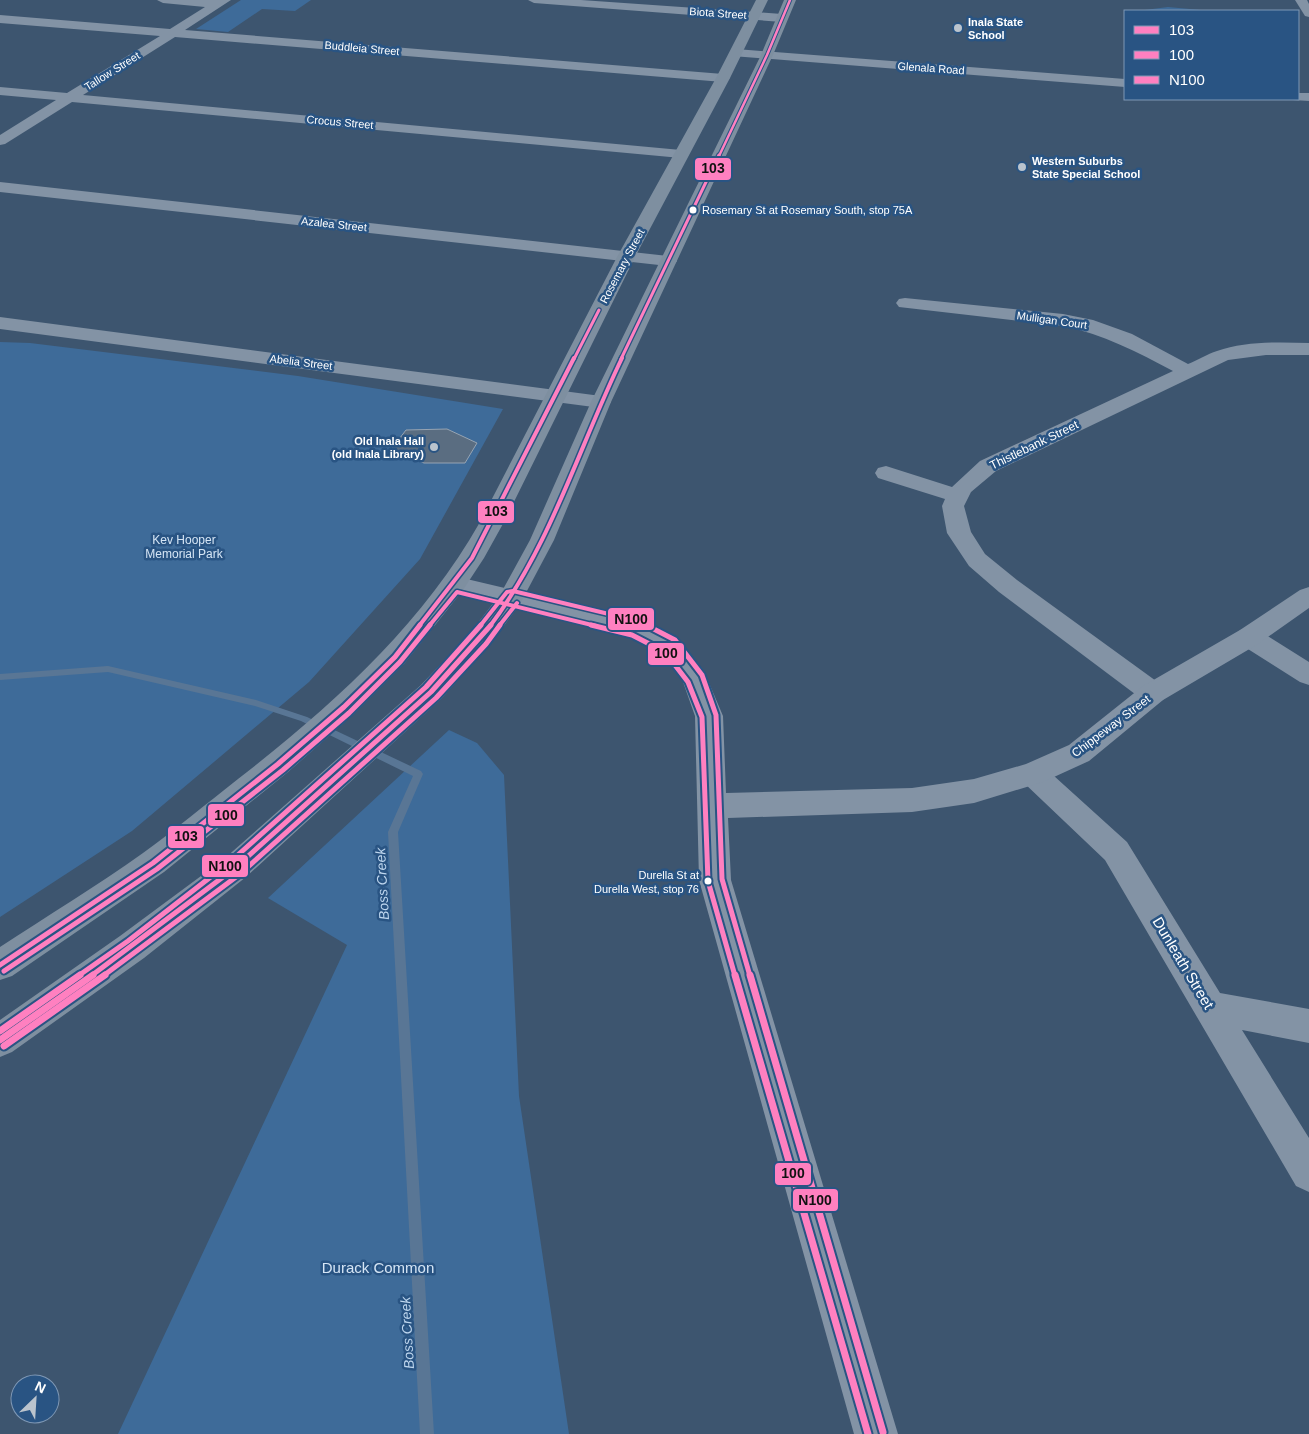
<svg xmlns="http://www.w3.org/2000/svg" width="1309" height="1434" font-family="Arial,sans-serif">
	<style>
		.green { fill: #3e6b99 }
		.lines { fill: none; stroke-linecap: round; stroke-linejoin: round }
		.stream { fill: #597695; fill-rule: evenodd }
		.building { fill: #5a6d81; stroke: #96a4b3 }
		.minor { fill: #8393a5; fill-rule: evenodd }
		.tertiary { fill: #8393a5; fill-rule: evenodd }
		.secondary { fill: #7e8fa0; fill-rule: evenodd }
		.bus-1-far4-casing { stroke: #295483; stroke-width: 4.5 }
		.bus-1-far3-casing { stroke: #295483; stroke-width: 5.5 }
		.bus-1-far2-casing { stroke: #295483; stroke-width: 7 }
		.bus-1-far1-casing { stroke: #295483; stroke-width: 9 }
		.bus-1-casing { stroke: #295483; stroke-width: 11 }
		.bus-2-far2-casing { stroke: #295483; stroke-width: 7 }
		.bus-2-far1-casing { stroke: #295483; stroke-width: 9 }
		.bus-2-casing { stroke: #295483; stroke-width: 11 }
		.bus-3-far2-casing { stroke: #295483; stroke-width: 7 }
		.bus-3-far1-casing { stroke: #295483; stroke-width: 9 }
		.bus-3-casing { stroke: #295483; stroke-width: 11 }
		.bus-1-far4 { stroke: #ff80c0; stroke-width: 2.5 }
		.bus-1-far3 { stroke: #ff80c0; stroke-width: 3 }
		.bus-1-far2 { stroke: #ff80c0; stroke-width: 4 }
		.bus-1-far1 { stroke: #ff80c0; stroke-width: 5 }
		.bus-1 { stroke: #ff80c0; stroke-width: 7 }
		.bus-2-far2 { stroke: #ff80c0; stroke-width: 4 }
		.bus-2-far1 { stroke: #ff80c0; stroke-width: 5 }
		.bus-2 { stroke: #ff80c0; stroke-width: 7 }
		.bus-3-far2 { stroke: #ff80c0; stroke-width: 4 }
		.bus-3-far1 { stroke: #ff80c0; stroke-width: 5 }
		.bus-3 { stroke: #ff80c0; stroke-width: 7 }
		.poi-dot { fill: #bbc4cd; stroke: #295483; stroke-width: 2 }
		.bus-dot { fill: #fff; stroke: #295483; stroke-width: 2 }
		.labels { text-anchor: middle; stroke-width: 5; stroke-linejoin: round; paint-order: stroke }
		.far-street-label { font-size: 11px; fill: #fff; stroke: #295483 }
		.far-poi-label { font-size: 11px; font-weight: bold; fill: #fff; stroke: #295483; text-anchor: start }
		.bus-label { font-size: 11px; fill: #fff; stroke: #295483; text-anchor: start }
		.street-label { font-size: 12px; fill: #fff; stroke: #295483 }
		.park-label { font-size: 12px; fill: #d5e5f5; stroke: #295483 }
		.water-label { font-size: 14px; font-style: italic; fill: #bed6ee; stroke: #295483 }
		.near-street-label { font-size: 15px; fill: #fff; stroke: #295483 }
		.near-park-label { font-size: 15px; fill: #d5e5f5; stroke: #295483 }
		.line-badge { stroke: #295483; stroke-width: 2 }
		.pale-badge-label { font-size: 14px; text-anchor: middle; font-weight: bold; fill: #111 }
	</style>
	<rect width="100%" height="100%" fill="#3d556f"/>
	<path class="green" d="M 241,0 L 311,0 L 295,11 L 262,9 L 228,32 L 196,29 Z
		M 1168,7 L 1212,11 L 1137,11 Z
		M 0,342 L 30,343 L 298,376 L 503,409 L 420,559 L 309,682 L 132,831 L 0,917 Z
		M 449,730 L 477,743 L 504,775 L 519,1096 L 569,1434 L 118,1434 L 347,945 L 268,898 Z"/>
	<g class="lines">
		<path class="stream" d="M 108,666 L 256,700 L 307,717 L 421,771 L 423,774 L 398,832 L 434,1434 L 420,1434 L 388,832 L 413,776 L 301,721 L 255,706 L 108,672 L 0,680 L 0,674 Z"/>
	</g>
	<path class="building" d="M 447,429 L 477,443 L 465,463 L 424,463 L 390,451 L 406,430 Z"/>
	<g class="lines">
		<path class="minor" d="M 157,0 L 231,0 L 185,30 L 723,74 L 730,78 L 723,82 L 175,37 L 83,95 L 681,150 L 686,151 L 688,154 L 686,157 L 681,158 L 72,102 L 5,144 L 0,145 L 0,135 L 56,100 L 0,95 L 0,87 L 67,93 L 160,36 L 0,23 L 0,15 L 170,29 L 205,7 L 163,3 Z
			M 528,0 L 581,0 L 782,14 L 788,18 L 782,22 L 534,3 Z
			M 1295,0 L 1307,0 L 1309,4 L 1309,17 L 1305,16 Z
			M 905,298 L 1063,314 L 1093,320 L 1132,334 L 1188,364 C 1198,360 1207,354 1217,351 C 1245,341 1279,342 1309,343 L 1309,355 L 1266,355 L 1228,360 L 996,471 L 971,492 L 964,506 L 971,532 L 985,554 L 1017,580 L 1163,686 L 1166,693 L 1163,700 L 1153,703 L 1143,700 L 999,592 L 969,566 L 947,533 L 942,506 L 945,499 L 878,478 L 875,473 L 878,468 L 886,466 L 952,487 L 980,461 L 1173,371 C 1137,352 1103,334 1063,326 L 899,307 L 896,303 L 899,299 Z
			M 0,317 L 601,396 L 608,398 L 611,402 L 608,406 L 601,408 L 0,329 Z
			M 1249,628 L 1258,630 L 1309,662 L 1309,685 L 1300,682 L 1240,644 L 1236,637 L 1240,630 Z
			M 1033,762 L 1043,766 L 1127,842 L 1220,993 L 1309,1009 L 1309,1043 L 1242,1030 L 1309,1138 L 1309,1192 L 1296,1186 L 1105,860 L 1023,782 L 1019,774 L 1023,766 Z"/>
		<path class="tertiary" d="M 736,49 L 1125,79 L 1125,87 L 732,56 L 730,53 L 732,50 Z
			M 1298,93 L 1309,93 L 1309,101 L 1293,100 L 1298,99 Z
			M 0,182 L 668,256 L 674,257 L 677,261 L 674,265 L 668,266 L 0,192 Z
			M 454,576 L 635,619 L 679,639 L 704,671 L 723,716 L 726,793 L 912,788 L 974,779 L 1026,764 L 1069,745 L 1143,686 L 1240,630 L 1300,590 L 1309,587 L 1309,608 L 1258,644 L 1163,700 L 1089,761 L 1043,782 L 974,803 L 912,812 L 728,818 L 731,880 L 898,1434 L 854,1434 L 699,880 L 695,716 L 683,682 L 661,653 L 628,635 L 445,590 L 442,584 L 445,578 Z"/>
		<path class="secondary" d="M 756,0 L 768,0 L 730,78 L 635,257 L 504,522 L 484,558 L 463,590 L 404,664 L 354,714 L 288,772 L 164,872 L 12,976 L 0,980 L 0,947 C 47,916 97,886 143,853 C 175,830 206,804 238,779 C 332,706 421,626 480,522 L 617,257 L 716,78 Z
			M 784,0 L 796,0 L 773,55 L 611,402 L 554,540 L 520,604 L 489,646 L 441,699 L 246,877 L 144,958 L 12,1052 L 0,1057 L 0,1020 L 120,936 L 224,859 L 421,685 L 471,632 L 501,593 L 530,540 L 591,402 L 761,55 Z"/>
		<defs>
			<path id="bus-1-far4" d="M 719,156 L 767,55 L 790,0"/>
			<path id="bus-1-far3" d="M 574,359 L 599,310
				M 621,359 L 719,155"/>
			<path id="bus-1-far2" d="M 419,626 L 472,558 L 574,358
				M 490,626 C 550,547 579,447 622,358"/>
			<path id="bus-1-far1" d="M 0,965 L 153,863 L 278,764 L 344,707 L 395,657 L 420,625
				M 91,976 L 235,868 L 431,692 L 491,625"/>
			<path id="bus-1" d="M 0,1040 L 93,975"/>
			<path id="bus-2-far2" d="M 429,626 L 457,592 L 596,626
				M 499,626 L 517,603"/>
			<path id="bus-2-far1" d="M 591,625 L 632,635 L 665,652 L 688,682 L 702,717 L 708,881 L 735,976
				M 4,971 L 157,869 L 283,770 L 349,713 L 400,662 L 430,625
				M 103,976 L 240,874 L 436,698 L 486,644 L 500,625"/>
			<path id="bus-2" d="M 735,975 L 868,1434
				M 4,1046 L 105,975"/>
			<path id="bus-3-far2" d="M 480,626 L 507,592 L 513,591 L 638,621 L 648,626"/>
			<path id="bus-3-far1" d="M 646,625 L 675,640 L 702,675 L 716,715 L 722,879 L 750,976
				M 78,976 L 128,941 L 230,862 L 426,687 L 481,625"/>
			<path id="bus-3" d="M 750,975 L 883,1432
				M 0,1031 L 80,975"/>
		</defs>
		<use href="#bus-1-far4" class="bus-1-far4-casing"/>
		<use href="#bus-1-far3" class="bus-1-far3-casing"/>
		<use href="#bus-1-far2" class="bus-1-far2-casing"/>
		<use href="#bus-1-far1" class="bus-1-far1-casing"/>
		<use href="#bus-1" class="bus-1-casing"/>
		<use href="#bus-2-far2" class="bus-2-far2-casing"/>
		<use href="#bus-2-far1" class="bus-2-far1-casing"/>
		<use href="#bus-2" class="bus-2-casing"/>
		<use href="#bus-3-far2" class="bus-3-far2-casing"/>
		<use href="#bus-3-far1" class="bus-3-far1-casing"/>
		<use href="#bus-3" class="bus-3-casing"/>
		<use href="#bus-1-far4" class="bus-1-far4"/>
		<use href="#bus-1-far3" class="bus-1-far3"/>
		<use href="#bus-1-far2" class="bus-1-far2"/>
		<use href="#bus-1-far1" class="bus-1-far1"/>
		<use href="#bus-1" class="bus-1"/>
		<use href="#bus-2-far2" class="bus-2-far2"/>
		<use href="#bus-2-far1" class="bus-2-far1"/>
		<use href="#bus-2" class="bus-2"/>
		<use href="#bus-3-far2" class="bus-3-far2"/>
		<use href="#bus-3-far1" class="bus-3-far1"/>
		<use href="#bus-3" class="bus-3"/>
	</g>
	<g class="poi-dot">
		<circle cx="958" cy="28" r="5"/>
		<circle cx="1022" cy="167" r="5"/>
		<circle cx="434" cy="447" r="5"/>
	</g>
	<g class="bus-dot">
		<circle cx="693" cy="210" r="4.5"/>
		<circle cx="708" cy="881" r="4.5"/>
	</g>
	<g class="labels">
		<g class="far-street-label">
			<text transform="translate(718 13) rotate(4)" y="4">Biota Street</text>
			<text transform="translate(362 48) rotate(5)" y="4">Buddleia Street</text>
			<text transform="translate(931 68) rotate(4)" y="4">Glenala Road</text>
			<text transform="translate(112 71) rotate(-32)" y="4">Tallow Street</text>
			<text transform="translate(340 122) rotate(5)" y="4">Crocus Street</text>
			<text transform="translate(334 224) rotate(6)" y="4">Azalea Street</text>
			<text transform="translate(622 266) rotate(-62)" y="4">Rosemary Street</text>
			<text transform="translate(1052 320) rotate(8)" y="4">Mulligan Court</text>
			<text transform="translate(301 362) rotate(7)" y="4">Abelia Street</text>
		</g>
		<g class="far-poi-label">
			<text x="968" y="26">Inala State<tspan x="968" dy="13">School</tspan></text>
			<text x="1032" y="165">Western Suburbs<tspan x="1032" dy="13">State Special School</tspan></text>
			<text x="424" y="445" text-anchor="end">Old Inala Hall<tspan x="424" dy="13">(old Inala Library)</tspan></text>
		</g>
		<g class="bus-label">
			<text x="702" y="214">Rosemary St at Rosemary South, stop 75A</text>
			<text x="699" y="879" text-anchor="end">Durella St at<tspan x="699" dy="14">Durella West, stop 76</tspan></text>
		</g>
		<g class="street-label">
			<text transform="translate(1034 445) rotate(-26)" y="4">Thistlebank Street</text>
			<text transform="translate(1111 726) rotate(-37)" y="4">Chippeway Street</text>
		</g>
		<g class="park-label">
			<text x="184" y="544">Kev Hooper<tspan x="184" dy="14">Memorial Park</tspan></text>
		</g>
		<g class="water-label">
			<text transform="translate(382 884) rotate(-93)" y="5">Boss Creek</text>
			<text transform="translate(407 1333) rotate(-93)" y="5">Boss Creek</text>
		</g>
		<g class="near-street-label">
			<text transform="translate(1183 963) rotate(59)" y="5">Dunleath Street</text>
		</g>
		<g class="near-park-label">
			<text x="378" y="1273">Durack Common</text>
		</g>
	</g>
	<g class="line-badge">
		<rect x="694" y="157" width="38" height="24" rx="5" fill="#ff80c0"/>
		<rect x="477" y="500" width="38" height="24" rx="5" fill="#ff80c0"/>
		<rect x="607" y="607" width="48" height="24" rx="5" fill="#ff80c0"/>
		<rect x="647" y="642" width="38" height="24" rx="5" fill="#ff80c0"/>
		<rect x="207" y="803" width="38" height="24" rx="5" fill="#ff80c0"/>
		<rect x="167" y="825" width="38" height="24" rx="5" fill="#ff80c0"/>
		<rect x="201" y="854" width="48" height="24" rx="5" fill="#ff80c0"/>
		<rect x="774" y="1162" width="38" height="24" rx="5" fill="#ff80c0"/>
		<rect x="792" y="1188" width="47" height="24" rx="5" fill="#ff80c0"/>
	</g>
	<g class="pale-badge-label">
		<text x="713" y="173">103</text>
		<text x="496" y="516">103</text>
		<text x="631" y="624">N100</text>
		<text x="666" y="658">100</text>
		<text x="226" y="820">100</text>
		<text x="186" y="841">103</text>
		<text x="225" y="871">N100</text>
		<text x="793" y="1178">100</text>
		<text x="815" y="1205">N100</text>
	</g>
	<rect x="1124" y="10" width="175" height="90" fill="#295483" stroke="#7f98b5"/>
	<rect x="1134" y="26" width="25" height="8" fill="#ff80c0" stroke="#7f98b5"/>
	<text x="1169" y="35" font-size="15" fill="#ffffff">103</text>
	<rect x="1134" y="51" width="25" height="8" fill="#ff80c0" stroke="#7f98b5"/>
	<text x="1169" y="60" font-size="15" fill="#ffffff">100</text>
	<rect x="1134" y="76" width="25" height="8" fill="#ff80c0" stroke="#7f98b5"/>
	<text x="1169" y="85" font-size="15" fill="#ffffff">N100</text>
	<g transform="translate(35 1399) rotate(25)"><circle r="24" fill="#295483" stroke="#7f98b5"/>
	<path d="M0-4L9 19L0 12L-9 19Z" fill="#bbc4cd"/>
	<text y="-8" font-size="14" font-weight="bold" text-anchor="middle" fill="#ffffff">N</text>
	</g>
</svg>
